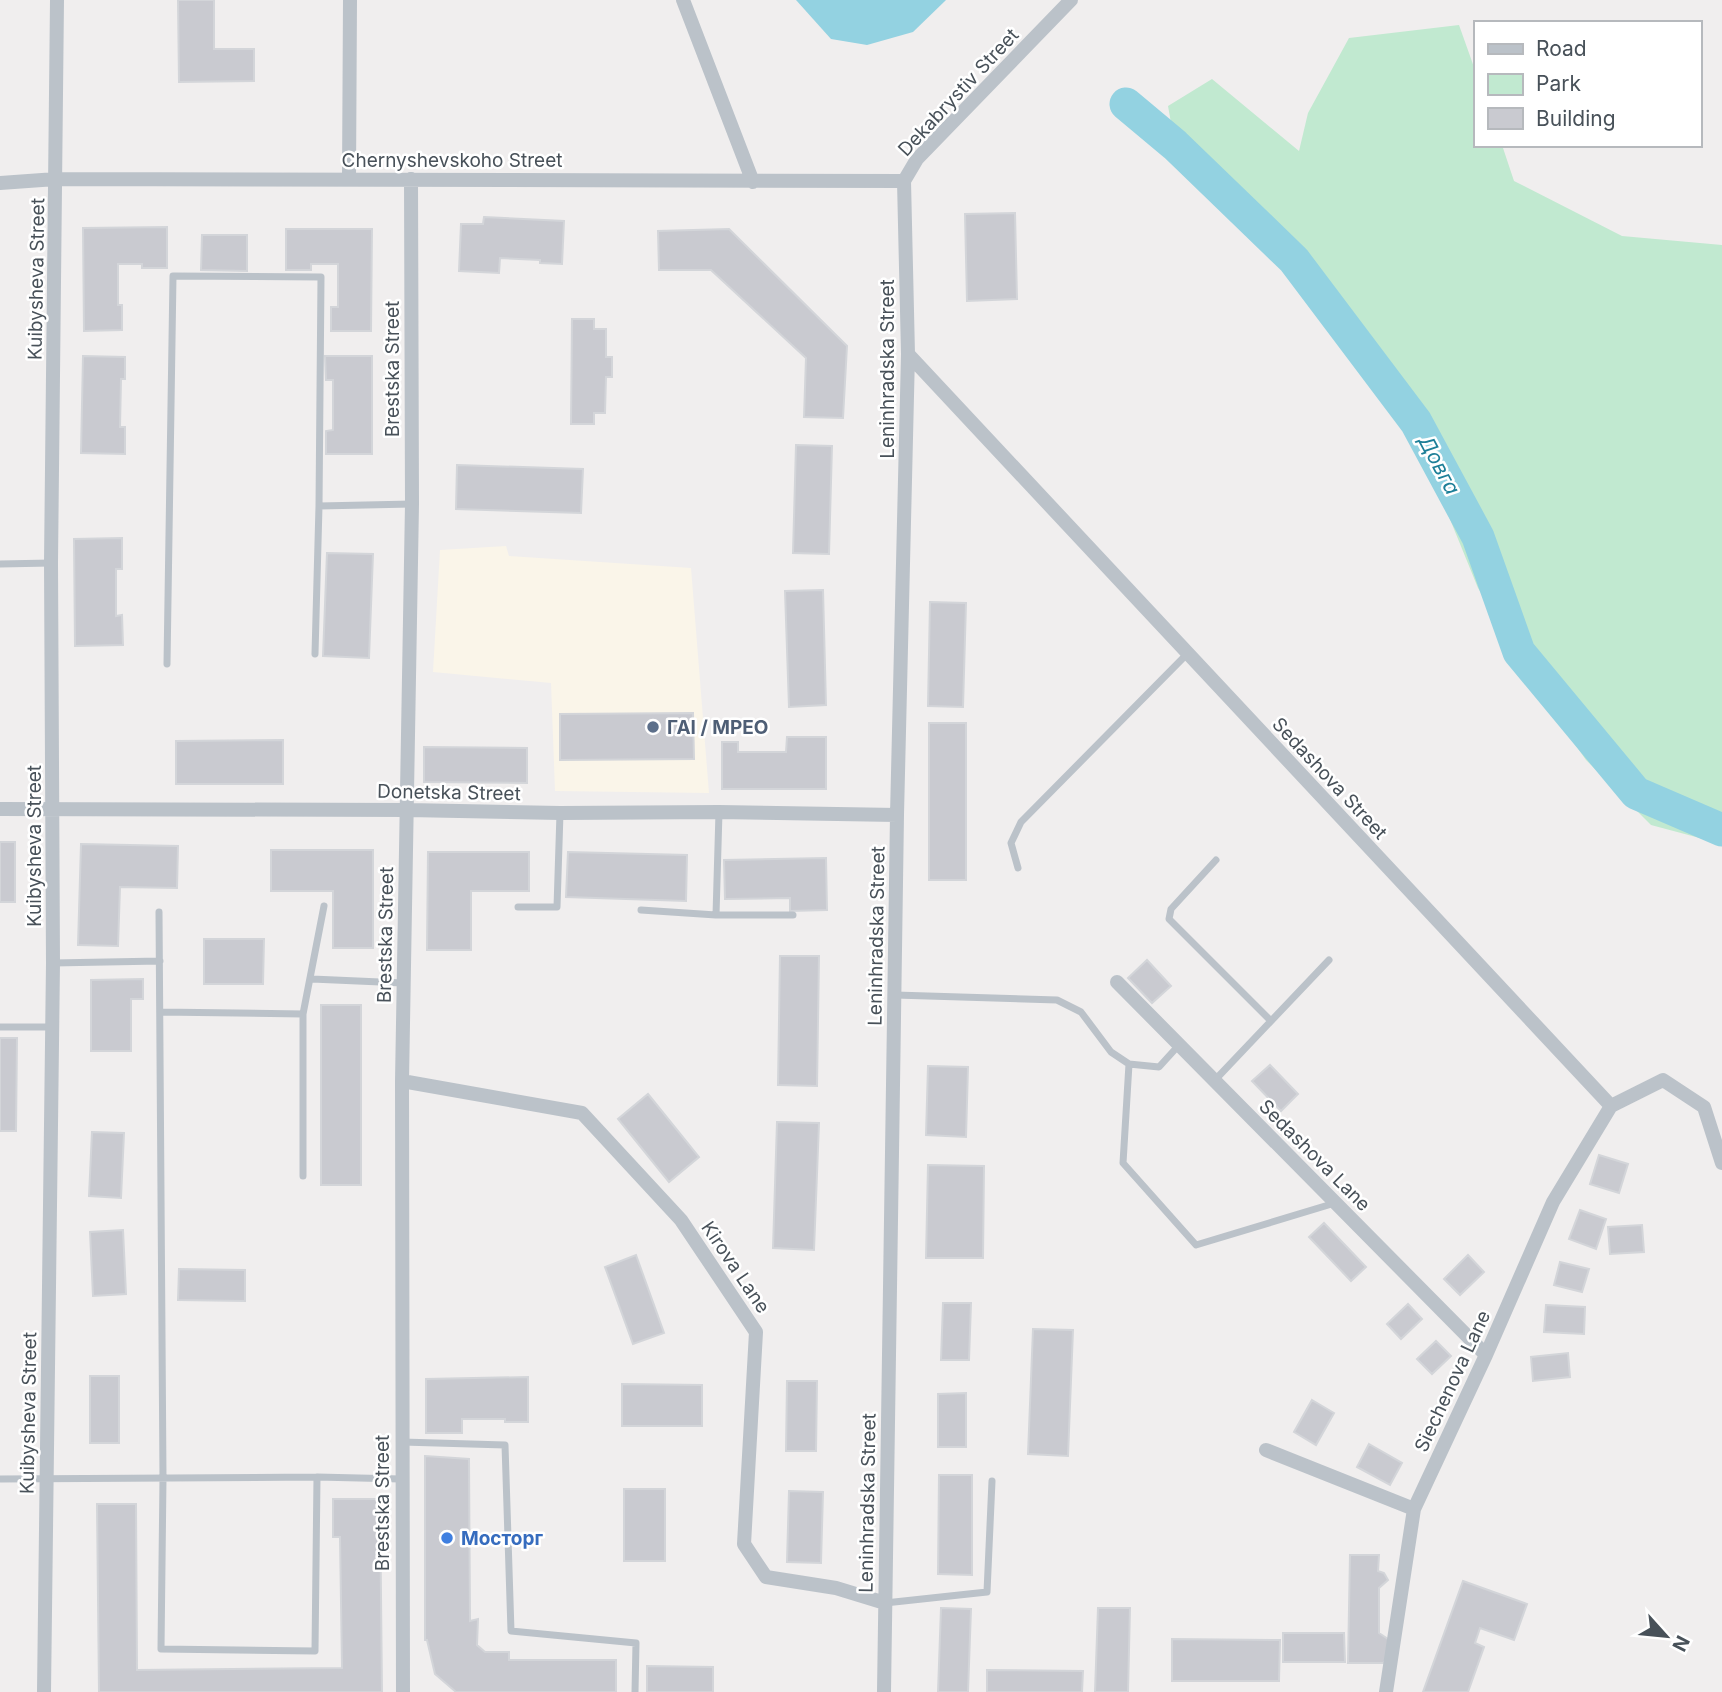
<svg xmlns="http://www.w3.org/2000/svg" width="1722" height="1692" font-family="Inter,sans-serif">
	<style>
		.commercial { fill: #faf5e9 }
		.green { fill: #c1e9d0 }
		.water { fill: #93d2e1 }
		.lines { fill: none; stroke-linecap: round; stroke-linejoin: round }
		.river { stroke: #93d2e1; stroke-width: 33 }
		.building { fill: #c9cad0; stroke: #d3d5d9; stroke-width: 2 }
		.lane { stroke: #bbc2c9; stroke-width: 7 }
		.street { stroke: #bbc2c9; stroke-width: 14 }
		.service-dot { fill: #5c6f8a; stroke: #fff; stroke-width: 2.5 }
		.shop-dot { fill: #3f7fe0; stroke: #fff; stroke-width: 2.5 }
		.labels { text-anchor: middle; stroke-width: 5; stroke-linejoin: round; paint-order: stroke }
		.street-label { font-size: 19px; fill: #485159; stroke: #fff }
		.service-label { font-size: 19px; font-weight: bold; fill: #4e5e75; stroke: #fff; text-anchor: start }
		.shop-label { font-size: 19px; font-weight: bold; fill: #366cbe; stroke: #fff; text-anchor: start }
		.water-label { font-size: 21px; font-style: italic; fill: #1d7f98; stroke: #fff }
	</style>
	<rect width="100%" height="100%" fill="#f0eeee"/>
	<path class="commercial" d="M 506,546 L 509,556 L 691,568 L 709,793 L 555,791 L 551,683 L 433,672 L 440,550 Z"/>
	<path class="green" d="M 1459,25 L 1475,70 L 1475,145 L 1502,145 L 1514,181 L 1622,236 L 1722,245 L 1722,844 L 1651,825 L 1586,760 L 1555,716 L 1519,652 L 1478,588 L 1445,507 L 1416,422 L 1326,325 L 1286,268 L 1209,193 L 1175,145 L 1168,106 L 1212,79 L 1299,151 L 1308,113 L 1349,38 Z"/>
	<path class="water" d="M 796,0 L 946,0 L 913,32 L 867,45 L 831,39 Z"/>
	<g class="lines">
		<path class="river" d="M 1126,104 L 1175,145 L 1294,260 L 1416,422 L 1478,537 L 1519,652 L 1636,793 L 1722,830"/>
	</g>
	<path class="building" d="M 178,0 L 214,0 L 214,49 L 254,49 L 254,81 L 179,82 Z
		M 1015,213 L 1017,299 L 967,301 L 965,214 Z
		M 484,217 L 564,221 L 562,264 L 540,263 L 540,260 L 500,258 L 499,273 L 459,271 L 461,224 L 483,224 Z
		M 167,227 L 167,268 L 142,268 L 142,264 L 118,264 L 118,305 L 122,305 L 122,330 L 84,331 L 83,228 Z
		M 286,229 L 372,229 L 371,331 L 331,331 L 331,307 L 338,307 L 338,264 L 311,264 L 311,270 L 286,270 Z
		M 729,229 L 847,346 L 843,418 L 804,417 L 806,358 L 711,270 L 659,270 L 658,231 Z
		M 202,235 L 247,235 L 247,271 L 201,270 Z
		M 572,319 L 594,319 L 594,329 L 606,329 L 606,357 L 612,357 L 612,377 L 606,377 L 605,413 L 594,413 L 594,424 L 571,424 Z
		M 83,356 L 125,357 L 125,379 L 121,379 L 120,427 L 125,427 L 125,454 L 81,453 Z
		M 325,356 L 372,356 L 372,454 L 326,454 L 326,431 L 333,430 L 333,380 L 326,380 Z
		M 796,445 L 832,446 L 829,554 L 793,553 Z
		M 457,465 L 583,469 L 581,513 L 456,509 Z
		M 122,538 L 122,569 L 116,569 L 116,616 L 122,615 L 123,645 L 75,646 L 74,539 Z
		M 327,553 L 373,554 L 369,658 L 323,656 Z
		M 823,590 L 826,705 L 789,707 L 785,591 Z
		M 930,602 L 966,603 L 963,707 L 928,706 Z
		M 693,713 L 694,759 L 560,760 L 560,714 Z
		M 929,723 L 966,723 L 966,880 L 929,880 Z
		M 787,737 L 826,737 L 826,789 L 722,789 L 722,742 L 738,742 L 738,752 L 786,752 Z
		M 283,740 L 283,784 L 176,784 L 176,741 Z
		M 424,747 L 527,748 L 527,783 L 424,782 Z
		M 0,842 L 15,842 L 15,902 L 0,902 Z
		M 81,844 L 178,846 L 177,888 L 120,887 L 118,946 L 78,945 Z
		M 271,850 L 373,850 L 373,948 L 333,948 L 333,891 L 271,891 Z
		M 428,852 L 529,852 L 529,891 L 471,891 L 471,950 L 427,950 Z
		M 568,852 L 687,855 L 686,901 L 566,897 Z
		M 826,858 L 827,910 L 790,911 L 790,898 L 725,899 L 724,860 Z
		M 204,939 L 264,939 L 263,984 L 204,984 Z
		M 780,956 L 819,956 L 817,1086 L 778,1085 Z
		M 1147,960 L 1171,986 L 1152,1003 L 1128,978 Z
		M 143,979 L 143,999 L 131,999 L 131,1051 L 91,1051 L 91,980 Z
		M 321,1005 L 361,1005 L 361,1185 L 321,1185 Z
		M 0,1038 L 17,1038 L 16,1131 L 0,1131 Z
		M 1270,1065 L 1298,1094 L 1281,1111 L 1252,1081 Z
		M 928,1066 L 968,1067 L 966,1137 L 926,1135 Z
		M 648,1094 L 699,1157 L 669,1182 L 618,1119 Z
		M 777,1122 L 819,1123 L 814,1250 L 773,1248 Z
		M 92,1132 L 124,1133 L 121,1198 L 89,1196 Z
		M 1599,1155 L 1628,1164 L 1619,1193 L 1590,1184 Z
		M 928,1165 L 984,1166 L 983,1258 L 926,1258 Z
		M 1580,1210 L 1606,1219 L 1596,1249 L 1569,1239 Z
		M 1324,1223 L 1366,1267 L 1351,1281 L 1309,1237 Z
		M 1642,1225 L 1644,1252 L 1610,1254 L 1608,1227 Z
		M 123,1230 L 126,1294 L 93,1296 L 90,1232 Z
		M 636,1255 L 664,1333 L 633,1344 L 605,1267 Z
		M 1468,1255 L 1484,1272 L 1460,1295 L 1444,1279 Z
		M 1560,1262 L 1589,1269 L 1582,1292 L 1554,1285 Z
		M 179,1269 L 245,1270 L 245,1301 L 178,1300 Z
		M 943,1303 L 971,1303 L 969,1360 L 941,1360 Z
		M 1408,1304 L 1422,1319 L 1401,1339 L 1387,1324 Z
		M 1546,1305 L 1585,1307 L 1584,1334 L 1544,1332 Z
		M 1033,1329 L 1073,1330 L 1068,1456 L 1028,1454 Z
		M 1436,1341 L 1451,1356 L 1432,1374 L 1417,1359 Z
		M 1568,1353 L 1570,1377 L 1533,1381 L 1531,1357 Z
		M 90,1376 L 119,1376 L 119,1443 L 90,1443 Z
		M 528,1377 L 528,1422 L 505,1422 L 505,1419 L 462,1419 L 462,1433 L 426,1433 L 426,1379 Z
		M 787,1381 L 817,1381 L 816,1451 L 786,1451 Z
		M 622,1384 L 702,1385 L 702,1426 L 622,1426 Z
		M 966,1393 L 966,1447 L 938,1447 L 938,1394 Z
		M 1312,1400 L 1334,1413 L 1316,1445 L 1294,1432 Z
		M 1369,1444 L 1402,1463 L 1390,1485 L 1357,1467 Z
		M 425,1456 L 469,1459 L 470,1621 L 478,1619 L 477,1645 L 485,1652 L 509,1652 L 509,1660 L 616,1660 L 616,1692 L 456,1692 L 435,1674 L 427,1640 L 425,1640 Z
		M 939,1475 L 972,1475 L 972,1575 L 938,1574 Z
		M 624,1489 L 665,1489 L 665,1561 L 624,1561 Z
		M 789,1491 L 823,1492 L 821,1563 L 787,1562 Z
		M 333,1499 L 380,1499 L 382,1692 L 99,1692 L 97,1504 L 136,1504 L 137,1670 L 342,1668 L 340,1537 L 333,1537 Z
		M 1350,1555 L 1379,1555 L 1378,1571 L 1384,1573 L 1388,1580 L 1379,1588 L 1379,1633 L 1388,1639 L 1389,1657 L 1383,1663 L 1348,1663 Z
		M 1463,1581 L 1527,1604 L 1514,1640 L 1480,1628 L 1475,1643 L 1484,1647 L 1468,1692 L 1423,1692 Z
		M 941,1608 L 971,1609 L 968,1692 L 938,1692 Z
		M 1098,1608 L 1130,1608 L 1128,1692 L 1095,1692 Z
		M 1283,1633 L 1344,1633 L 1345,1662 L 1283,1662 Z
		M 1172,1639 L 1280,1640 L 1279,1681 L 1172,1681 Z
		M 647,1666 L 713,1667 L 713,1692 L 647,1692 Z
		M 987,1670 L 1083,1671 L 1082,1692 L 987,1692 Z"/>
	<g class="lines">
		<path class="lane" d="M 319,506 L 412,504
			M 0,564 L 51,563
			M 167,664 L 173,276 L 321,277 L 319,506 L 315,654
			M 1216,860 L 1171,909 L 1169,919 L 1271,1021
			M 1018,868 L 1011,843 L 1021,822 L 1188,653
			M 518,907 L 557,907 L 560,813
			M 641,910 L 716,915 L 793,915
			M 159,912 L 163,1478 L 161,1649 L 315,1651 L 317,1477
			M 716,915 L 719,812
			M 53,963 L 160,961
			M 312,979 L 403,983
			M 895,995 L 1057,1000 L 1081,1012 L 1111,1052 L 1129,1064 L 1159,1067 L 1179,1045
			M 160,1012 L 303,1014
			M 0,1027 L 52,1027
			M 1129,1064 L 1123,1163 L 1196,1245 L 1335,1203
			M 1215,1080 L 1329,960
			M 303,1176 L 303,1014 L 324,906
			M 402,1442 L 505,1445 L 511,1631 L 636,1643 L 635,1692
			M 0,1479 L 317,1477 L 401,1479
			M 885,1603 L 987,1592 L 992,1481"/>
		<path class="street" d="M 683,0 L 753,182
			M 349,179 L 350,0
			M 904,181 L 917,159 L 1071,0
			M 0,183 L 56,179 L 904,181
			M 908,354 L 1611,1106 L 1663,1080 L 1704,1107 L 1722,1163
			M 0,809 L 408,810 L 560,813 L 719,812 L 897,815
			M 1117,982 L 1486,1355
			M 402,1081 L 582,1113 L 681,1220 L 756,1332 L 744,1544 L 766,1577 L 836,1588 L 885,1603
			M 1266,1450 L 1414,1509
			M 44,1692 L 53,963 L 51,563 L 57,0
			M 403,1692 L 402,1081 L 412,504 L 411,179
			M 884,1692 L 897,815 L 908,354 L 904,181
			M 1386,1692 L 1414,1509 L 1486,1355 L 1553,1202 L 1611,1106"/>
	</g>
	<circle class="service-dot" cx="653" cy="727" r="7"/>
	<circle class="shop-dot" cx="447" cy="1538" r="7"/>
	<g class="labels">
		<g class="street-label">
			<text transform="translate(958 92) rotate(-47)" y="7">Dekabrystiv Street</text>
			<text x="452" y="167">Chernyshevskoho Street</text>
			<text transform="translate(36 279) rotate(-89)" y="7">Kuibysheva Street</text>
			<text transform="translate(392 369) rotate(-90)" y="7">Brestska Street</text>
			<text transform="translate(887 369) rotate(-90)" y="7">Leninhradska Street</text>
			<text transform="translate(1330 778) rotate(47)" y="7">Sedashova Street</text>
			<text transform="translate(449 792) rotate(1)" y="7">Donetska Street</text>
			<text transform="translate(34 846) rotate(-90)" y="7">Kuibysheva Street</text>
			<text transform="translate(385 935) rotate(-89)" y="7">Brestska Street</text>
			<text transform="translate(876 936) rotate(-89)" y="7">Leninhradska Street</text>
			<text transform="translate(1315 1155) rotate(45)" y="7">Sedashova Lane</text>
			<text transform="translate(736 1267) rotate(56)" y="7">Kirova Lane</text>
			<text transform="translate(1452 1381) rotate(-65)" y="7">Siechenova Lane</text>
			<text transform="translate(28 1413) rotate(-89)" y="7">Kuibysheva Street</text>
			<text transform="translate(382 1503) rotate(-90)" y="7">Brestska Street</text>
			<text transform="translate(867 1503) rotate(-89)" y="7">Leninhradska Street</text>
		</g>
		<g class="service-label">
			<text x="667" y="734">ГАІ / МРЕО</text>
		</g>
		<g class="shop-label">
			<text x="461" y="1545">Мосторг</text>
		</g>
		<g class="water-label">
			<text transform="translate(1439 465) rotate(62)" y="7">Довга</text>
		</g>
	</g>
	<rect x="1474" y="21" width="228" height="126" fill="#ffffff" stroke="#b6b9bd" stroke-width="2"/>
	<rect x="1488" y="44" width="35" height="10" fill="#bbc2c9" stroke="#b6b9bd" stroke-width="2"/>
	<text x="1536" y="56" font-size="21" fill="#485159">Road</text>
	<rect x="1488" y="74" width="35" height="21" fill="#c1e9d0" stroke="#b6b9bd" stroke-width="2"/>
	<text x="1536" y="91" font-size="21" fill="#485159">Park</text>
	<rect x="1488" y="108" width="35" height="21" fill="#c9cad0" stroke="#b6b9bd" stroke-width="2"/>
	<text x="1536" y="126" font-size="21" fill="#485159">Building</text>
	<g transform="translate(1666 1636) rotate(117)" stroke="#ffffff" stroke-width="5" paint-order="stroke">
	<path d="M0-5L12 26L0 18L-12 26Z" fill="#485159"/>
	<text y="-10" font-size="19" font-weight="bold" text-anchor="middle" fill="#485159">N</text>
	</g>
</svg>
